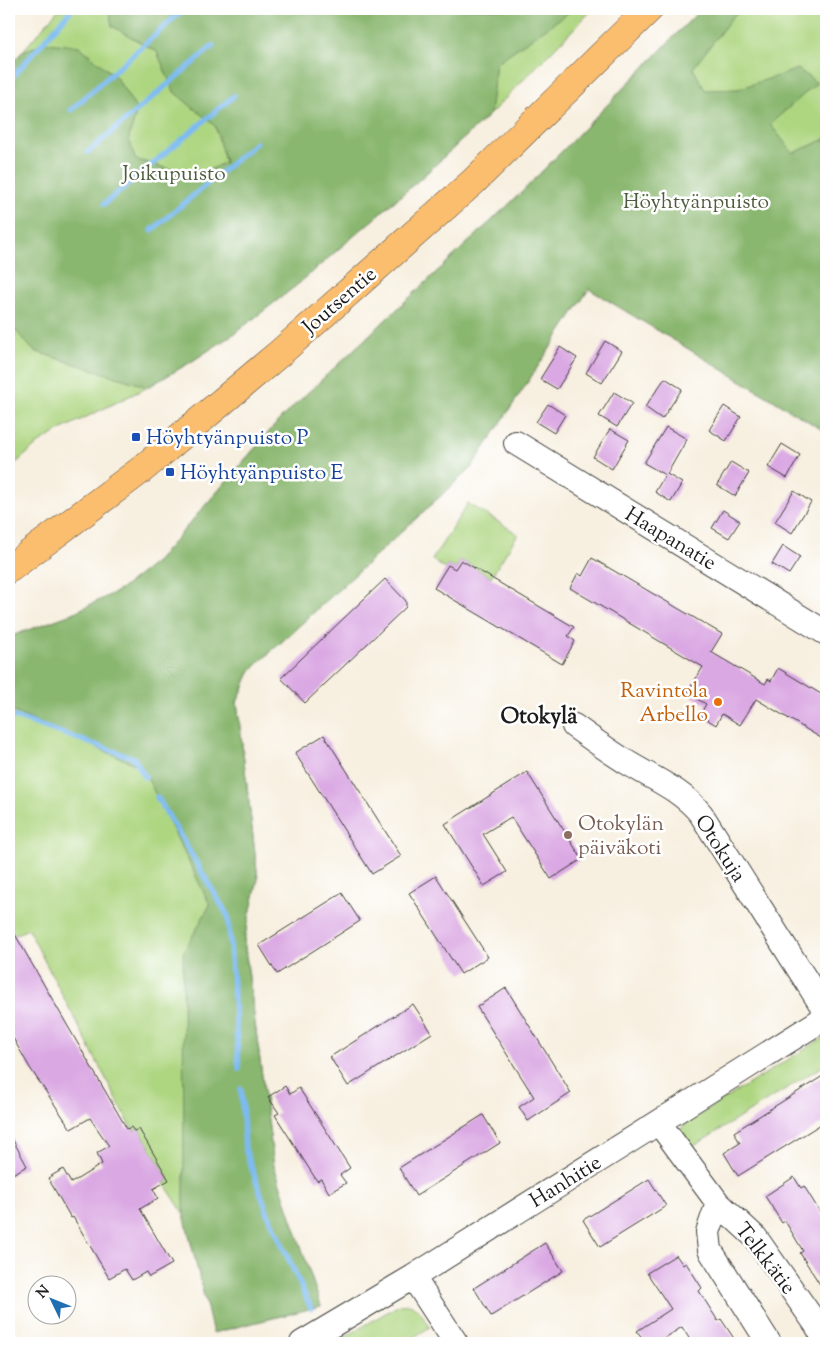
<svg xmlns="http://www.w3.org/2000/svg" width="835" height="1352" font-family="'Sorts Mill Goudy',serif">
	<style>
		.green { fill: #aed681; stroke: #65794e }
		.forest { fill: #8ab76f; stroke: #536a46 }
		.lines { fill: none; stroke-linecap: round; stroke-linejoin: round }
		.stream { stroke: #7dbbf0; stroke-width: 5.5 }
		.building { fill: #daa8e3 }
		.minor-casing { stroke: #3d3c39; stroke-width: 26 }
		.major-casing { stroke: #3d3c39; stroke-width: 29 }
		.minor { stroke: #fff; stroke-width: 24 }
		.major { stroke: #fbbd6e; stroke-width: 28 }
		.transit-dot { fill: #1a4fb4; stroke: #fff; stroke-width: 2 }
		.food-dot { fill: #e8710a; stroke: #fff; stroke-width: 2 }
		.education-dot { fill: #8d6e63; stroke: #fff; stroke-width: 2 }
		.labels { text-anchor: middle; stroke-width: 5; stroke-linejoin: round; paint-order: stroke }
		.park-label { font-size: 21px; fill: #4f5d3f; stroke: #fff }
		.street-label { font-size: 21px; fill: #1c1c1c; stroke: #fff }
		.transit-label { font-size: 21px; fill: #164399; stroke: #fff; text-anchor: start }
		.food-label { font-size: 21px; fill: #c56008; stroke: #fff; text-anchor: end }
		.education-label { font-size: 21px; fill: #785e54; stroke: #fff; text-anchor: start }
		.neighbourhood-label { font-size: 22px; font-weight: bold; fill: #1c1c1c; stroke: #fff }
	</style>
	<rect width="100%" height="100%" fill="#fff"/>
	<filter id="ink" filterUnits="userSpaceOnUse"><feTurbulence type="fractalNoise" baseFrequency=".02" numOctaves="2"/><feDisplacementMap in="SourceGraphic" scale="10" xChannelSelector="R" yChannelSelector="G"/><feConvolveMatrix kernelMatrix="1 2 1 2 8 2 1 2 1" color-interpolation-filters="sRGB"/></filter>
	<filter id="wash" filterUnits="userSpaceOnUse"><feTurbulence type="fractalNoise" baseFrequency=".0096" numOctaves="4" result="noise"/><feDisplacementMap in="SourceGraphic" scale="20" xChannelSelector="R" yChannelSelector="G"/><feGaussianBlur stdDeviation="1.12" result="paint"/><feColorMatrix in="noise" values="0 0 0 0 0 0 0 0 0 0 0 0 0 0 0 0 0 1.4 0 .05"/><feComposite in="paint" operator="in"/></filter>
	<g filter="url(#wash)">
		<rect width="100%" height="100%" fill="#f7efdf"/>
		<path class="green" d="M 59,9 L 593,9 L 490,114 L 420,179 L 297,285 L 235,333 L 191,362 L 148,387 L 64,428 L 39,443 L 9,469 L 9,67 Z
			M 701,9 L 826,9 L 826,432 L 589,289 L 471,468 L 251,670 L 237,702 L 258,879 L 244,940 L 274,1166 L 321,1306 L 213,1333 L 184,1214 L 164,1183 L 169,1180 L 139,1129 L 134,1131 L 131,1127 L 28,929 L 9,938 L 9,637 L 69,615 L 120,590 L 157,561 L 282,417 L 521,193 Z
			M 468,503 L 518,534 L 491,577 L 461,560 L 455,569 L 448,565 L 446,569 L 432,560 Z
			M 826,1036 L 826,1064 L 694,1146 L 689,1147 L 679,1135 L 681,1129 L 686,1123 Z
			M 410,1304 L 419,1310 L 430,1327 L 405,1343 L 335,1343 L 399,1305 Z"/>
		<path class="forest" d="M 109,9 L 574,9 L 496,63 L 490,114 L 420,179 L 297,285 L 235,333 L 191,362 L 148,387 L 34,351 L 9,323 L 9,67 L 23,51 L 46,43 L 79,46 L 116,77 L 137,110 L 129,138 L 135,159 L 196,177 L 225,162 L 215,126 L 174,92 L 157,52 L 112,26 Z
			M 701,9 L 749,9 L 734,15 L 693,68 L 705,90 L 738,89 L 798,69 L 817,83 L 770,124 L 793,153 L 826,139 L 826,432 L 589,289 L 471,468 L 251,670 L 237,702 L 258,879 L 244,940 L 274,1166 L 321,1306 L 213,1333 L 184,1214 L 183,953 L 210,905 L 142,767 L 9,710 L 9,637 L 69,615 L 120,590 L 157,561 L 282,417 L 521,193 Z"/>
		<g class="lines">
			<path class="stream" d="M 9,81 L 72,9
				M 71,110 L 183,10
				M 88,152 L 213,46
				M 104,204 L 234,96
				M 152,230 L 256,143
				M 9,715 L 134,758 L 145,777
				M 157,797 L 228,916 L 239,1069
				M 241,1089 L 245,1149 L 268,1214 L 311,1308"/>
		</g>
		<g id="blocks">
			<path class="building" d="M 605,341 L 622,351 L 602,383 L 586,373 Z
				M 560,347 L 577,358 L 557,389 L 540,379 Z
				M 665,378 L 682,389 L 662,419 L 645,407 Z
				M 614,392 L 632,403 L 617,427 L 599,416 Z
				M 548,404 L 565,415 L 554,433 L 536,422 Z
				M 724,406 L 741,417 L 726,441 L 709,430 Z
				M 666,427 L 687,439 L 667,474 L 682,483 L 671,502 L 655,492 L 665,475 L 644,463 Z
				M 610,429 L 629,440 L 612,469 L 593,457 Z
				M 782,444 L 800,455 L 787,478 L 768,467 Z
				M 731,462 L 749,473 L 735,496 L 717,485 Z
				M 794,491 L 811,502 L 792,533 L 775,522 Z
				M 723,510 L 740,521 L 729,538 L 712,528 Z
				M 783,546 L 800,557 L 789,574 L 772,564 Z
				M 592,558 L 722,634 L 711,652 L 765,684 L 768,679 L 771,681 L 778,668 L 826,697 L 826,741 L 756,699 L 740,725 L 722,714 L 716,725 L 700,715 L 706,704 L 687,693 L 703,667 L 570,588 L 578,573 L 582,576 Z
				M 461,560 L 574,627 L 568,636 L 575,641 L 562,664 L 434,588 L 448,565 L 455,569 Z
				M 385,579 L 406,601 L 406,607 L 305,703 L 281,678 Z
				M 324,735 L 401,856 L 372,874 L 295,753 Z
				M 527,772 L 582,859 L 551,879 L 511,817 L 483,834 L 507,872 L 484,886 L 445,824 Z
				M 436,876 L 488,957 L 461,974 L 409,893 Z
				M 342,893 L 360,921 L 277,974 L 259,945 Z
				M 9,924 L 127,1129 L 131,1127 L 134,1131 L 139,1129 L 169,1180 L 153,1189 L 158,1198 L 140,1209 L 172,1264 L 149,1277 L 146,1272 L 132,1280 L 125,1269 L 109,1278 L 73,1217 L 71,1218 L 48,1178 L 63,1169 L 71,1183 L 102,1164 L 97,1153 L 109,1146 L 90,1118 L 71,1129 L 30,1068 L 9,1031 Z
				M 506,988 L 571,1093 L 528,1121 L 519,1107 L 534,1097 L 477,1007 Z
				M 413,1004 L 432,1033 L 348,1086 L 330,1057 Z
				M 826,1074 L 826,1121 L 738,1176 L 724,1153 L 740,1143 L 734,1132 Z
				M 285,1086 L 290,1094 L 299,1088 L 350,1168 L 340,1175 L 346,1183 L 329,1193 L 321,1179 L 317,1181 L 275,1115 L 279,1113 L 268,1097 Z
				M 483,1115 L 500,1143 L 416,1196 L 399,1168 Z
				M 9,1133 L 27,1166 L 9,1176 Z
				M 794,1177 L 801,1188 L 804,1186 L 826,1222 L 826,1294 L 800,1253 L 803,1251 L 785,1221 L 782,1223 L 765,1196 Z
				M 649,1179 L 666,1206 L 600,1247 L 583,1220 Z
				M 545,1243 L 563,1271 L 491,1316 L 474,1288 Z
				M 676,1255 L 683,1265 L 686,1263 L 702,1288 L 699,1291 L 718,1321 L 721,1319 L 737,1343 L 692,1343 L 682,1327 L 657,1343 L 646,1343 L 637,1331 L 671,1309 L 647,1273 Z"/>
		</g>
	</g>
	<g filter="url(#ink)">
		<use href="#blocks" fill-opacity="0" stroke="#3d3c39" stroke-width="1"/>
		<g class="lines">
			<defs>
				<path id="minor" d="M 516,443 L 826,633
					M 574,726 C 592,739 610,752 628,763 C 654,779 682,790 701,814 L 826,1012
					M 659,1123 L 718,1203 L 755,1237 L 816,1324 L 826,1342
					M 718,1203 L 708,1232 L 710,1250 L 769,1343
					M 413,1277 L 456,1343
					M 302,1343 L 413,1277 L 826,1017"/>
				<path id="major" d="M 9,569 L 141,470 L 281,352 L 474,181 L 649,9"/>
			</defs>
			<use href="#minor" class="minor-casing"/>
			<use href="#major" class="major-casing"/>
			<use href="#minor" class="minor"/>
			<use href="#major" class="major"/>
		</g>
	</g>
	<g class="transit-dot">
		<rect x="131" y="432" width="10" height="10" rx="2.5"/>
		<rect x="165" y="467" width="10" height="10" rx="2.5"/>
	</g>
	<circle class="food-dot" cx="718" cy="702" r="5"/>
	<circle class="education-dot" cx="568" cy="835" r="5"/>
	<g class="labels">
		<g class="park-label">
			<text x="174" y="180">Joikupuisto</text>
			<text x="696" y="208">Höyhtyänpuisto</text>
		</g>
		<g class="street-label">
			<text transform="translate(339 300) rotate(-41)" y="7">Joutsentie</text>
			<text transform="translate(671 538) rotate(31)" y="7">Haapanatie</text>
			<text transform="translate(721 848) rotate(57)" y="7">Otokuja</text>
			<text transform="translate(565 1181) rotate(-32)" y="7">Hanhitie</text>
			<text transform="translate(766 1258) rotate(52)" y="7">Telkkätie</text>
		</g>
		<g class="transit-label">
			<text x="146" y="444">Höyhtyänpuisto P</text>
			<text x="180" y="479">Höyhtyänpuisto E</text>
		</g>
		<g class="food-label">
			<text x="708" y="697">Ravintola<tspan x="708" dy="24">Arbello</tspan></text>
		</g>
		<g class="education-label">
			<text x="578" y="830">Otokylän<tspan x="578" dy="24">päiväkoti</tspan></text>
		</g>
		<g class="neighbourhood-label">
			<text x="539" y="723">Otokylä</text>
		</g>
	</g>
	<rect width="835" height="1352" fill="none" stroke="#fff" stroke-width="30"/>
	<g transform="translate(52 1300) rotate(313)"><circle r="24" fill="#ffffff" stroke="#a4a4a4"/>
	<path d="M0-4L9 19L0 12L-9 19Z" fill="#1f6fb2"/>
	<text y="-8" font-size="14" font-weight="bold" text-anchor="middle" fill="#1c1c1c">N</text>
	</g>
</svg>
